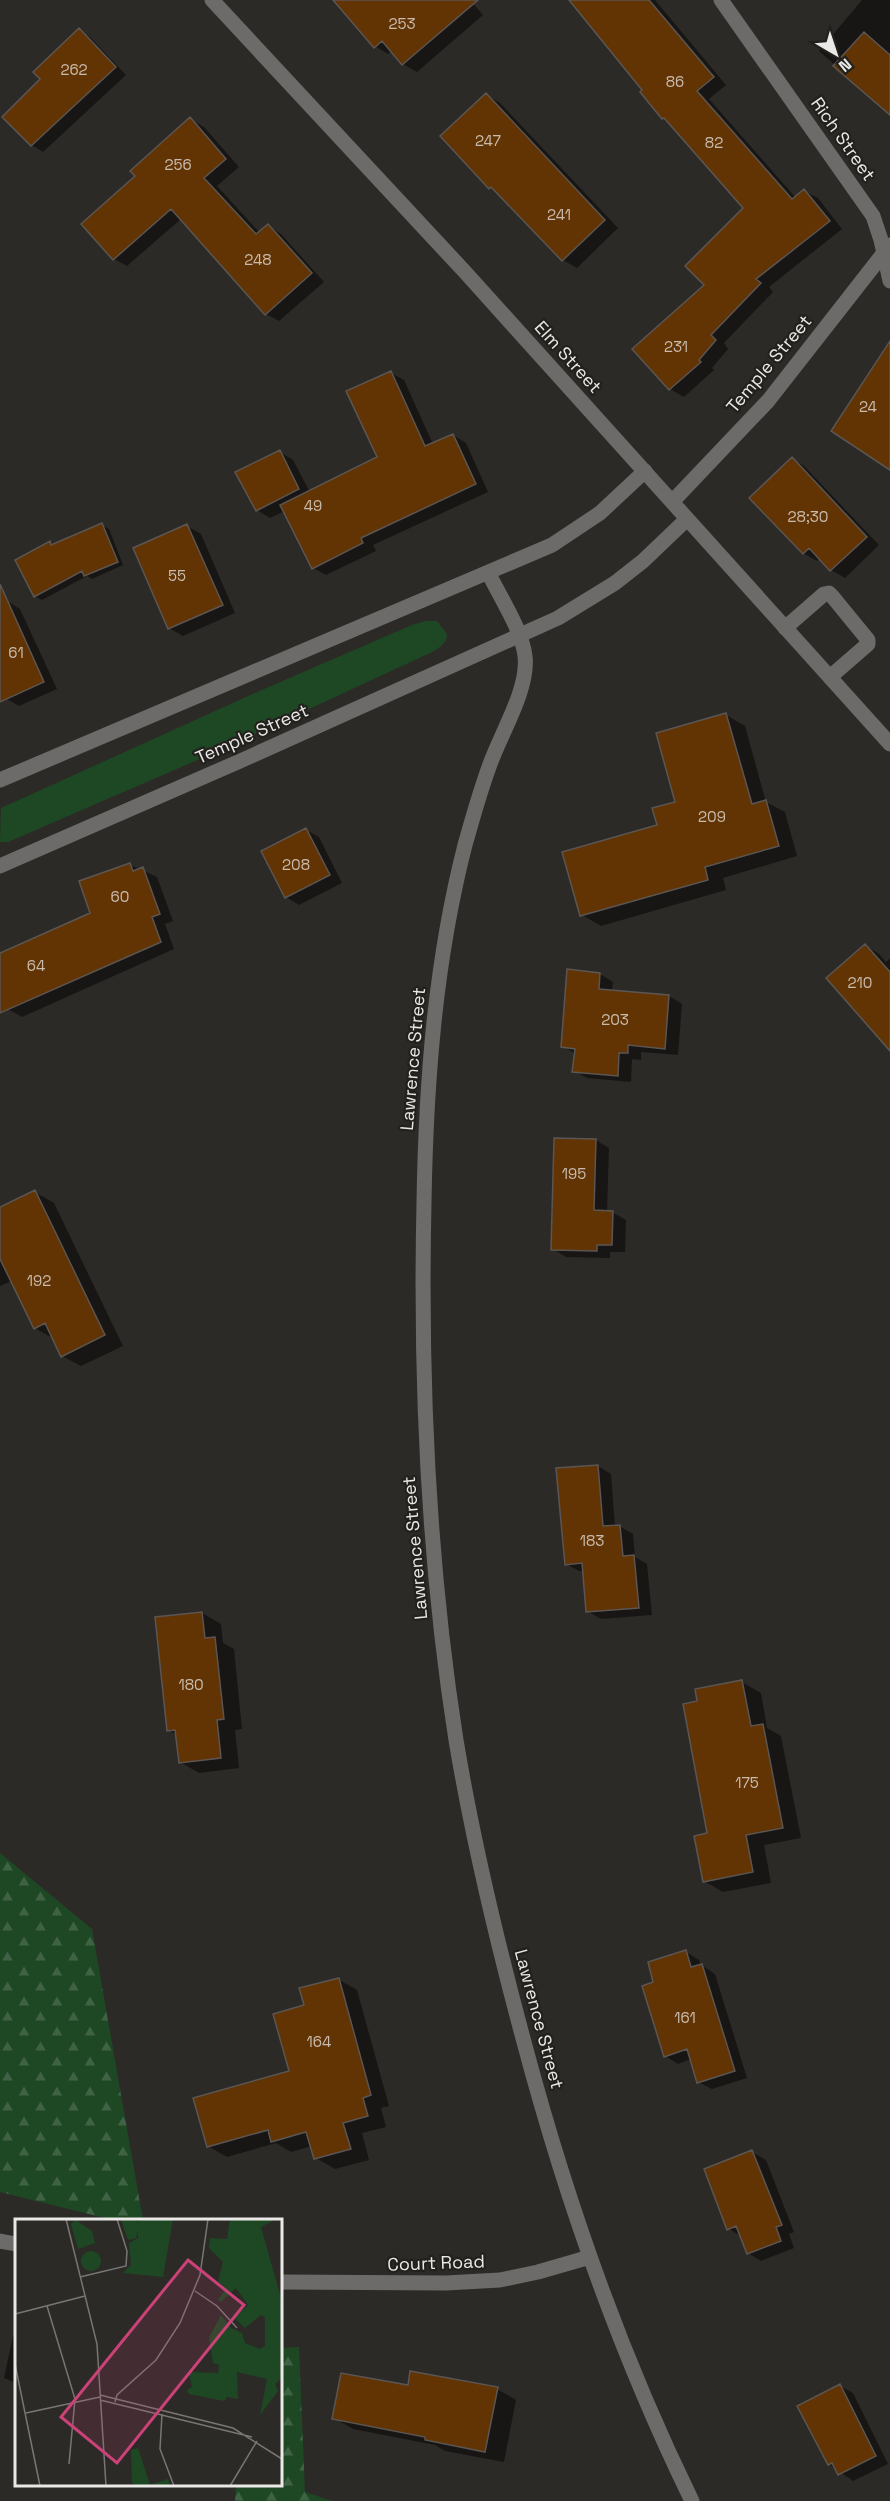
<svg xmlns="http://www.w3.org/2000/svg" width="890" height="2501" font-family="'Space Grotesk',sans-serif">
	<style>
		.green { fill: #1e4824 }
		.forest { fill: url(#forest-firs) }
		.shadow { fill: #0007 }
		.building { fill: #623303; stroke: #5b5653; stroke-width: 1.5 }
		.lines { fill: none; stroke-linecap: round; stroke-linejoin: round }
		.service { stroke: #6d6b6a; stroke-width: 15 }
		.minor { stroke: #6d6b6a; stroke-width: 15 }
		.tertiary { stroke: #6d6b6a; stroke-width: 15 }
		.labels { text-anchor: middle; stroke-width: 4.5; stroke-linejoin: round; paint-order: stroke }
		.number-label { font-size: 15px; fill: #c9bcae }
		.street-label { font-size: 18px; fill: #ebe9e7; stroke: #22211d }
		.inset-road { fill: none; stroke: #787673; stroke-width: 1.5 }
		.view { fill: #ca4277; fill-opacity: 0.15; stroke: #ca4277; stroke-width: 3 }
		.inset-edge { fill: none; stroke: #ebe9e7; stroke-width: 3 }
	</style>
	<defs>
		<pattern id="forest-firs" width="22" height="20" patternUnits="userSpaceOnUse" patternTransform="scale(1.5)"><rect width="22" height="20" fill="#1e4824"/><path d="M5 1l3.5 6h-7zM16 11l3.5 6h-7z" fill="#3f6244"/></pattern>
	</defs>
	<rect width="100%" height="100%" fill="#2c2a26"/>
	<path class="green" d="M 426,621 L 437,621 L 447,634 C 447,644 438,649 430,653 L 216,752 L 8,842 L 0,842 L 1,808 L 264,689 L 412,625 Z"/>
	<path class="forest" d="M 0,1853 L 92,1929 L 143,2220 L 113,2220 L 0,2192 Z
		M 299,2347 L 305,2492 L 332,2501 L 235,2501 L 236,2485 L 280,2484 L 281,2348 Z"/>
	<path class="shadow" d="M 350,0 L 470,0 L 483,15 L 417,72 L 403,64 L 392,51 L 388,54 L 375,46 Z
		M 598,0 L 655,0 L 726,85 L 709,99 L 796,198 L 804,191 L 818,198 L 842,229 L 769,287 L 773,292 L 724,343 L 728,349 L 712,368 L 714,370 L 684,397 L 670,389 L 634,349 L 707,285 L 745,208 L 670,123 L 663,118 L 644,90 Z
		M 862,0 L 890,0 L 890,113 L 819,51 Z
		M 79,30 L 90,37 L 126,75 L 43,152 L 32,145 L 42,79 Z
		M 487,95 L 500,103 L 618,228 L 577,268 L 563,260 L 500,194 L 490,188 L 442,136 Z
		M 190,119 L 204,127 L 239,167 L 217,186 L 260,233 L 268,226 L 281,234 L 324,282 L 279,321 L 266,314 L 181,219 L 127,266 L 114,259 L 137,177 Z
		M 391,373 L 404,380 L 433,444 L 453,435 L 466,443 L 488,492 L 373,545 L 376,551 L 326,575 L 313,568 L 285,511 L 270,518 L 257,510 L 280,452 L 293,460 L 310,492 L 379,458 Z
		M 791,458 L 804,466 L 879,545 L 845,578 L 831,570 L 820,558 L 817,561 L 803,553 Z
		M 102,525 L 109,529 L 123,565 L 92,579 L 87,576 L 42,600 L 35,596 L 50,543 L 54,545 Z
		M 187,526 L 201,534 L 235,613 L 183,636 L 169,628 Z
		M 7,601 L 20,609 L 57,689 L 19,706 L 7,699 L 0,702 L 0,605 Z
		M 726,715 L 745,726 L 766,802 L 785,812 L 797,856 L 723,878 L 726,890 L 601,926 L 582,915 L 677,803 Z
		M 306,830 L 319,837 L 342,883 L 299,905 L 286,897 Z
		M 130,865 L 157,877 L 173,921 L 165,924 L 174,949 L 22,1017 L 8,1009 L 0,991 L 0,955 L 92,914 Z
		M 865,946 L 878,953 L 886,962 L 890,958 L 890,1049 Z
		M 600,974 L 613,982 L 612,991 L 669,996 L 682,1004 L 678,1055 L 641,1052 L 641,1060 L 632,1059 L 631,1082 L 587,1078 L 574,1071 L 576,1054 L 562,1046 Z
		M 556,1139 L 596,1140 L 609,1148 L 607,1212 L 612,1212 L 626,1220 L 625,1252 L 610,1252 L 610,1258 L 566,1257 L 553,1249 Z
		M 35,1192 L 54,1203 L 123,1346 L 81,1366 L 62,1356 L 54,1339 L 35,1328 L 12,1281 L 0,1286 L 0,1208 Z
		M 598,1466 L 611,1474 L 615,1527 L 619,1526 L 633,1534 L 635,1557 L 647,1564 L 652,1615 L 601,1619 L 587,1611 L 584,1571 L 579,1571 L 566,1564 Z
		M 202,1613 L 221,1624 L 223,1643 L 234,1649 L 242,1729 L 235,1730 L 239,1768 L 199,1773 L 180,1762 L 177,1735 L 168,1730 Z
		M 742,1682 L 761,1693 L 767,1728 L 781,1736 L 801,1838 L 764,1845 L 771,1883 L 723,1892 L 704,1881 L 709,1835 L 698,1702 Z
		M 686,1952 L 699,1960 L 701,1965 L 715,1974 L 747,2078 L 712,2089 L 698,2082 L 691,2059 L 678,2064 L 665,2056 L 655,1983 Z
		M 338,1979 L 357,1990 L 389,2106 L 381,2108 L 386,2127 L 362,2133 L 369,2160 L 335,2169 L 316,2158 L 312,2146 L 291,2152 L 276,2143 L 227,2157 L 208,2146 L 291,2072 L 306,2006 Z
		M 752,2152 L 766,2160 L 794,2232 L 789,2234 L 794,2248 L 761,2261 L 748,2253 L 741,2236 L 729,2229 Z
		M 13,2336 L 16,2337 L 16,2383 L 4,2378 Z
		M 840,2386 L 853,2393 L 888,2464 L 853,2481 L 829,2464 Z
		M 409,2387 L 497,2389 L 516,2400 L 504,2462 L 445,2451 L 435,2445 L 353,2429 L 334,2418 Z"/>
	<path class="building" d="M 333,0 L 478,0 L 402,65 L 382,41 L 374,48 Z
		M 569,0 L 649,0 L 714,77 L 697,91 L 792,199 L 804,189 L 830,221 L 756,279 L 761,283 L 711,335 L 716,340 L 699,360 L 701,362 L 669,390 L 632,349 L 704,285 L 685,266 L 743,208 L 664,118 L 662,119 L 640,92 L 642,90 Z
		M 79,28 L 116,67 L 31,146 L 2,117 L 40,79 L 33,72 Z
		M 864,32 L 890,55 L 890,115 L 833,66 Z
		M 486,93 L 605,220 L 562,261 L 491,187 L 489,189 L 440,136 Z
		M 190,117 L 226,159 L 204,178 L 256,234 L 268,224 L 312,273 L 265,315 L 171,209 L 113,260 L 81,224 L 135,176 L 130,171 Z
		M 890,341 L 890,470 L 831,431 Z
		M 391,371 L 425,446 L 453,434 L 476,484 L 361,538 L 363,543 L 312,569 L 280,505 L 377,457 L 346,391 Z
		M 280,450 L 299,489 L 256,511 L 235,472 Z
		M 792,457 L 867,537 L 830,571 L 809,548 L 803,554 L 749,498 Z
		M 102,523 L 118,562 L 84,576 L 82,571 L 34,597 L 15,560 L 50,541 L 51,545 Z
		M 187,524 L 223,605 L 168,629 L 133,548 Z
		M 0,584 L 44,682 L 0,702 Z
		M 726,713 L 752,804 L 766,800 L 779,846 L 705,867 L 708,880 L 580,916 L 562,852 L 657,825 L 652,808 L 675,802 L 656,733 Z
		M 306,828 L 330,875 L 285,898 L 261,851 Z
		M 130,863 L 133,871 L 143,867 L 160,914 L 152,917 L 161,942 L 0,1013 L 0,953 L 90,913 L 79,881 Z
		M 865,944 L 890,972 L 890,1051 L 826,978 Z
		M 567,969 L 600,973 L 599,989 L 669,995 L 665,1049 L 628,1045 L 628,1053 L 619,1053 L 618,1076 L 572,1072 L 575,1049 L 561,1047 Z
		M 554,1138 L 596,1139 L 594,1210 L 613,1211 L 612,1245 L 597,1245 L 597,1251 L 551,1250 Z
		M 35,1190 L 105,1335 L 61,1357 L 45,1323 L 34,1329 L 0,1259 L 0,1207 Z
		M 598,1465 L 603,1526 L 620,1525 L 623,1556 L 634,1555 L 639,1608 L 586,1612 L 582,1563 L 565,1565 L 556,1468 Z
		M 202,1612 L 205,1638 L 215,1637 L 224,1719 L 217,1720 L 221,1758 L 179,1763 L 175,1730 L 167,1731 L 155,1617 Z
		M 742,1680 L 751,1726 L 763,1724 L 783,1828 L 746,1835 L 753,1872 L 703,1882 L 694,1836 L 707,1833 L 683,1704 L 697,1701 L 695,1689 Z
		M 686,1950 L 691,1967 L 702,1964 L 735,2071 L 697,2083 L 687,2049 L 664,2057 L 642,1986 L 653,1982 L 648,1962 Z
		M 339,1978 L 371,2095 L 363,2098 L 368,2116 L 343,2123 L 351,2149 L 314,2159 L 306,2132 L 271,2142 L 268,2130 L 207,2147 L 193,2098 L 289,2071 L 273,2014 L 304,2005 L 299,1988 Z
		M 752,2150 L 782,2225 L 776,2227 L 781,2241 L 747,2254 L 736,2226 L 727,2230 L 704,2169 Z
		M 410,2371 L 498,2387 L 485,2452 L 425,2440 L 425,2437 L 332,2419 L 341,2373 L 408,2385 Z
		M 840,2384 L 876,2456 L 838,2475 L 832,2463 L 828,2465 L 797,2406 Z"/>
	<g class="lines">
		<path class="service" d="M 785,628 L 824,594 L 829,593 L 832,596 L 868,640 L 868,644 L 830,677"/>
		<path class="minor" d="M 721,0 L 873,216 L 881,240 L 890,281
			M 489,574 C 500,597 522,630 525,656 C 529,687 503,730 492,759 C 481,787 473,817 465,845 C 435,962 426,1082 424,1202 C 420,1382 428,1562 456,1740 C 473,1842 497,1942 524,2042 C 566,2200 620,2354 692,2501
			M 0,780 L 552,545 L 600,513 L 645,471
			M 0,866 L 238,762 L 558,618 L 615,583 L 643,561 L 687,519
			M 0,2241 L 16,2244
			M 280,2282 L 446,2283 L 500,2280 L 538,2272 L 590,2257"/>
		<path class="tertiary" d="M 212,0 L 465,272 L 890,744
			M 672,502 L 768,401 L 890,245"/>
	</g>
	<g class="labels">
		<g class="number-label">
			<text x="402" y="29">253</text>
			<text x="74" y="75">262</text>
			<text x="675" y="87">86</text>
			<text x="488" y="146">247</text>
			<text x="714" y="148">82</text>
			<text x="178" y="170">256</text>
			<text x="559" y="220">241</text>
			<text x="258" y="265">248</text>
			<text x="676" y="352">231</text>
			<text x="868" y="412">24</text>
			<text x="313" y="511">49</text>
			<text x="808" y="522">28;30</text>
			<text x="177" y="581">55</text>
			<text x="16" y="658">61</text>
			<text x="712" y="822">209</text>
			<text x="296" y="870">208</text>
			<text x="120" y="902">60</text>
			<text x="36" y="971">64</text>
			<text x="860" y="988">210</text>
			<text x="615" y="1025">203</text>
			<text x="574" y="1179">195</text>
			<text x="39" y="1286">192</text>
			<text x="592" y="1546">183</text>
			<text x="191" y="1690">180</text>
			<text x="747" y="1788">175</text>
			<text x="685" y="2023">161</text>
			<text x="319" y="2047">164</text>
		</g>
		<g class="street-label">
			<text transform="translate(843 139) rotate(55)" y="6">Rich Street</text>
			<text transform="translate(568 357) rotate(48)" y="6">Elm Street</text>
			<text transform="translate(769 364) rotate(-50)" y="6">Temple Street</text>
			<text transform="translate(252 734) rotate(-24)" y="6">Temple Street</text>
			<text transform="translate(413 1059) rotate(-85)" y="6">Lawrence Street</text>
			<text transform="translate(415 1548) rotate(-95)" y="6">Lawrence Street</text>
			<text transform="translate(539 2019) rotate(75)" y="6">Lawrence Street</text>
			<text transform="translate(436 2263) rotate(-2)" y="6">Court Road</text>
		</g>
	</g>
	<g transform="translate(15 2219)">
		<rect width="267" height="267" fill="#2c2a26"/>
		<path d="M 106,0 L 121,0 L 124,7 L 121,19 L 113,21 ZM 123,0 L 158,0 L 148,58 L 108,54 L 116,46 L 114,24 L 123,19 ZM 61,1 L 77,12 L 80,24 L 63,30 L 56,5 ZM66 42a10 10 0 1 1 20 0a10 10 0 1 1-20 0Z" fill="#1e4824"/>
		<path d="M 215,0 L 261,0 L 246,8 L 267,83 L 267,159 L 260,165 L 263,172 L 245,196 L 252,160 L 222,153 L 223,180 L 212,178 L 209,182 L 174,175 L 172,171 L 177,168 L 174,153 L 203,154 L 204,146 L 198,144 L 194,118 L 206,96 L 216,109 L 227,114 L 230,124 L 245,130 L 250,127 L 250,98 L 246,96 L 230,109 L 219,99 L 233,86 L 221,69 L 206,83 L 203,81 L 210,71 L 203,62 L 208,43 L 194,29 L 195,19 L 212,20 ZM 123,229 L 135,266 L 153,260 L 155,267 L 122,267 L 117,264 L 116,231 Z" fill="#1e4824"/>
		<path class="inset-road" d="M 51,0 L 82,125 L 91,267M 65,58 L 111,47 L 112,32 L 102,0M 180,72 L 202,87 L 222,109M 32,87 L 60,180 L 54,245M 0,95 L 70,77M 0,145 L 25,267M 85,176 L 218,209 L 267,240M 85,181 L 237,218M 100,183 L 102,176 L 141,141 L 165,104 L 185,56 L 193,0M 11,194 L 85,178M 147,195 L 145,230 L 159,267M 215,267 L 242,222"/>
		<path class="view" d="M 173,41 L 229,86 L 102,244 L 46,198 Z"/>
		<rect width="267" height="267" class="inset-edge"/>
	</g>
	<g transform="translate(836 54) rotate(141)" stroke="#22211d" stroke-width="4.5" paint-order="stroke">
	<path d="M0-4.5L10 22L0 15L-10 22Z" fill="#ebe9e7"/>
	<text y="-9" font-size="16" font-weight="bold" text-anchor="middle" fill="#ebe9e7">N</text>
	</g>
</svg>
